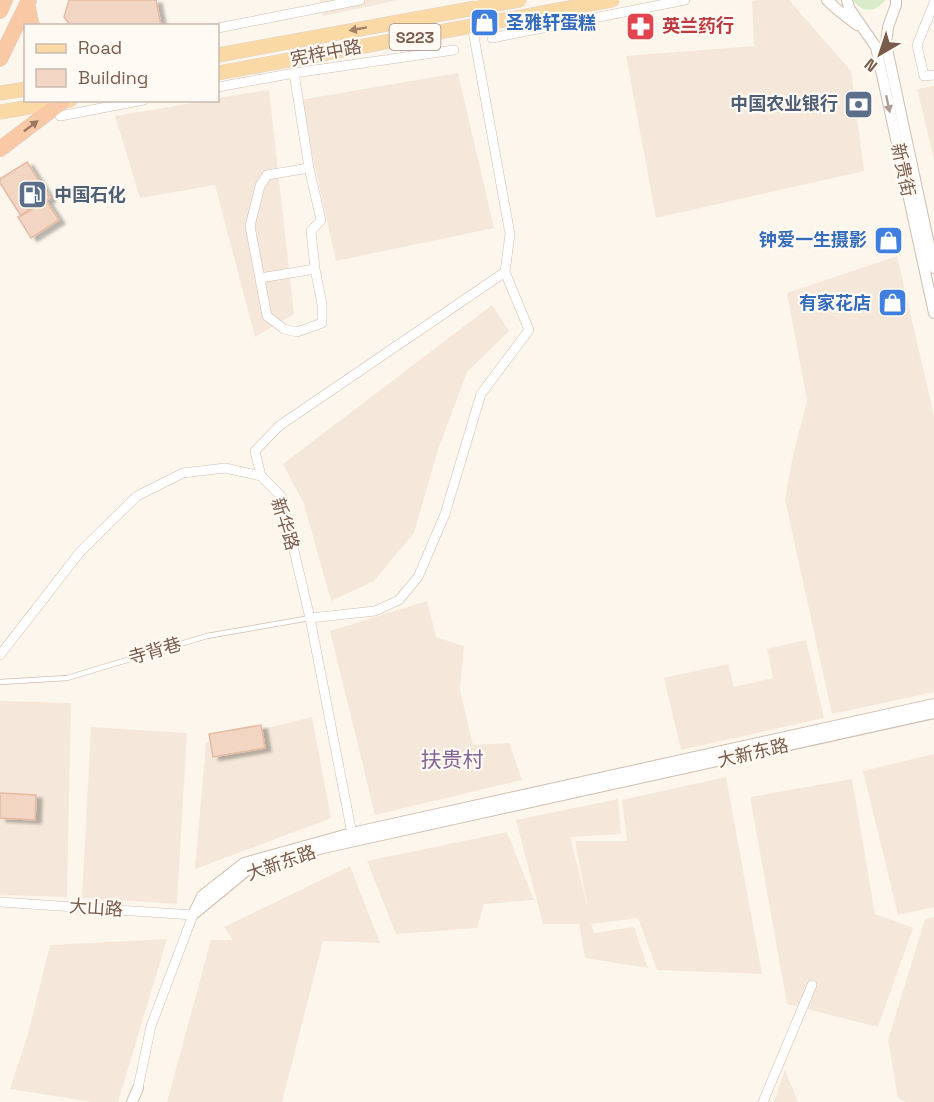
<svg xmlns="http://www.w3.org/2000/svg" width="934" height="1102" font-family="'Space Grotesk','Noto Sans SC',sans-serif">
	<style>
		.residential { fill: #f5e8da }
		.green { fill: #d8ecc9 }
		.building { fill: #f3d5c3; stroke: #e6bba3; stroke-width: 1.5; filter: url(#shadow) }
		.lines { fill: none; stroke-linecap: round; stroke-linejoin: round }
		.service-casing { stroke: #d1beb0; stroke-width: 6 }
		.minor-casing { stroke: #d1beb0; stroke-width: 10 }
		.tertiary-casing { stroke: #d1beb0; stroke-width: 12 }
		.primary-casing { stroke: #dad1cd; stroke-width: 15 }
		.trunk-casing { stroke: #dad1cd; stroke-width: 16 }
		.service { stroke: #fff; stroke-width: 4.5 }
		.minor { stroke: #fff; stroke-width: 9 }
		.tertiary { stroke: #fff; stroke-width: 10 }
		.primary { stroke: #fbd9a5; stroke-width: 14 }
		.trunk { stroke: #f9c8a4; stroke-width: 15 }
		.oneway { fill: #a18267 }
		.oneway2 { fill: #af9d94 }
		.oneway3 { fill: #9a7763 }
		.labels { text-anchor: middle; stroke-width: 4.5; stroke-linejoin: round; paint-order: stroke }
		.shield { fill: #fffaf3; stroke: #a28b7f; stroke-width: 1.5 }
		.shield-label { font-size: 16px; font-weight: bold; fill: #7a5c4d }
		.shop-label { font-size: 18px; font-weight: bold; fill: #366cbe; stroke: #fffaf3; text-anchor: end }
		.health-label { font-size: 18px; font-weight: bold; fill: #be3a42; stroke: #fffaf3; text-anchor: start }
		.street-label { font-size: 18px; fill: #7a5c4d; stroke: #fffaf3 }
		.service-label { font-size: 18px; font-weight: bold; fill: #4e5e75; stroke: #fffaf3; text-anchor: end }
		.quarter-label { font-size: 21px; fill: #846695; stroke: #fffaf3 }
	</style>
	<defs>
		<filter id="shadow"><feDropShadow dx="6" dy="3.5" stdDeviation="1.5" flood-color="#0004"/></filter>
	</defs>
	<rect width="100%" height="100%" fill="#fdf6ec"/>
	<path class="residential" d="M 320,0 L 399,0 L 323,16 Z
		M 759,0 L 789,0 L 851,71 L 864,171 L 656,218 L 626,56 L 754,46 L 752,1 Z
		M 458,73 L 494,228 L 336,261 L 300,100 Z
		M 934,86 L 934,159 L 917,89 Z
		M 269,90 L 294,314 L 255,337 L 215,185 L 140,198 L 115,116 L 205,101 L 218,100 L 218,98 Z
		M 897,256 L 934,415 L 934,692 L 832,714 L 785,500 L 793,455 L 807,401 L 787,293 Z
		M 492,305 L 509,331 L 467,372 L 438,450 L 414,533 L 374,581 L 331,601 L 304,504 L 283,464 Z
		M 427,601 L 436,637 L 464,646 L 460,690 L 473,745 L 509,743 L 522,780 L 375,815 L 330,631 Z
		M 806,640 L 824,718 L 681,750 L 664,678 L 728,664 L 734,687 L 773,678 L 767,649 Z
		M 0,701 L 71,703 L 67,897 L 0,895 Z
		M 312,717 L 331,818 L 195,869 L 206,743 Z
		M 91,727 L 187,733 L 177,904 L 82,898 Z
		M 934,754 L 934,907 L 898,915 L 863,771 Z
		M 726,777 L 762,974 L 657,970 L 638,918 L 591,924 L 594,933 L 634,927 L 648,968 L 585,958 L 579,924 L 543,924 L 516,820 L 618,799 L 621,834 L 570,837 L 588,908 L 575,841 L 627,841 L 622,800 Z
		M 852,779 L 875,914 L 913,928 L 878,1027 L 787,1004 L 750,797 Z
		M 507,832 L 534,900 L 484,904 L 477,928 L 396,934 L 367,861 Z
		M 350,866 L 380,943 L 323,941 L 282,1102 L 167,1102 L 211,940 L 233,940 L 224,927 Z
		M 934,917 L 934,1102 L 906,1102 L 898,1098 L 888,1040 L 925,919 Z
		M 167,939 L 118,1102 L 93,1102 L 10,1089 L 28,1034 L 50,945 Z
		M 785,1070 L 798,1102 L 774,1102 Z"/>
	<path class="green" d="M 853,0 L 885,0 C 876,13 862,13 853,0 Z"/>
	<path class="building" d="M 69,0 L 156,0 L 161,26 L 71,26 L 64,17 Z
		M 27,162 L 50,198 L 21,216 L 0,183 L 0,179 Z
		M 45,199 L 59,220 L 31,238 L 18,217 Z
		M 261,725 L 265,748 L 213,757 L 209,734 Z
		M 0,793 L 36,795 L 35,820 L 0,818 Z"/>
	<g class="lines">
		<defs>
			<path id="service" d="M 0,682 L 67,678 L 207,636 L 310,618"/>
			<path id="minor" d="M 478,0 L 482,24
				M 934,3 L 917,45 L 924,76 L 934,75
				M 218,28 L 360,0
				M 492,38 L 685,0
				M 294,73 L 309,168 L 321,220 L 311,231 L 315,269 L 322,304 L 322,323 L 297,332 L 284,329 L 267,316 L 250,226 L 260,186 L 267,175 L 309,168
				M 218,87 L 294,73 L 454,50
				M 60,116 L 144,100
				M 260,278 L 315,269
				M 261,476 L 255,451 L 279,426 L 505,272
				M 310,618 L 375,611 L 399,600 L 418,577 L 445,514 L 481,394 L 529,330 L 505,272 L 510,234 L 472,26
				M 0,655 L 80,552 L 137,496 L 183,473 L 225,468 L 261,476 L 281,496 L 310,618 L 353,839
				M 0,902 L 193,915 L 151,1026 L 138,1088
				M 763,1102 L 812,985"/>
			<path id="tertiary" d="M 827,0 L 839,11 L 857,25
				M 847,0 L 849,8 L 876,47 L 934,313
				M 896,0 L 896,5 L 888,27 L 886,44 L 934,268
				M 195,913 L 246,871 L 323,848 L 934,713
				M 193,915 L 202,896 L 244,863 L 352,833 L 934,704
				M 132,1102 L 138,1088"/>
			<path id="primary" d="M 218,55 L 519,0
				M 218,73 L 612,0
				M 0,93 L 26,89
				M 0,112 L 70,100"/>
			<path id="trunk" d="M 27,4 L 32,26
				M 0,11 L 5,0
				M 0,59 L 29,0
				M 0,149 L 62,102"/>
		</defs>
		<use href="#service" class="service-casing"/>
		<use href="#minor" class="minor-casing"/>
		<use href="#tertiary" class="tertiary-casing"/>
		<use href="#primary" class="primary-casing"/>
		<use href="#trunk" class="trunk-casing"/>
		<use href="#service" class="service"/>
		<use href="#minor" class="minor"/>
		<use href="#tertiary" class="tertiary"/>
		<use href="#primary" class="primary"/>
		<use href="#trunk" class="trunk"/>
	</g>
	<defs><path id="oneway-solid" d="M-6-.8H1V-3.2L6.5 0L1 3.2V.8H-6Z" transform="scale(1.5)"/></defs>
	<use class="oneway" href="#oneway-solid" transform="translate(358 29) rotate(170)"/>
	<use class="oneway2" href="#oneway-solid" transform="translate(888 104) rotate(78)"/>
	<use class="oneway3" href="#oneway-solid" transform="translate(31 126) rotate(-37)"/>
	<defs>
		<symbol id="shop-square" viewBox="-11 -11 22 22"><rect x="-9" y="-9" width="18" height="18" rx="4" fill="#3f7fe0" stroke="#fffaf3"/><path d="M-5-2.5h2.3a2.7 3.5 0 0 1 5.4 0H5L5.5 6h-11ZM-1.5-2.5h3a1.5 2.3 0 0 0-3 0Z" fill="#fff"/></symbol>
		<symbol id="pharmacy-square" viewBox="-11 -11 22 22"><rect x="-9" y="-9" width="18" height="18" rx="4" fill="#e0444e" stroke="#fffaf3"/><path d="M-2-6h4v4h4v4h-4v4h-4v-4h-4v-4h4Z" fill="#fff"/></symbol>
		<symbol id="bank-square" viewBox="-11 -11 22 22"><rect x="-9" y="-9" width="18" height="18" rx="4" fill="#5c6f8a" stroke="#fffaf3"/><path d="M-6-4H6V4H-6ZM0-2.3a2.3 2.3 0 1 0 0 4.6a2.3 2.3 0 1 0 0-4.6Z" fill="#fff"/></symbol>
		<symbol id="fuel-square" viewBox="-11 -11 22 22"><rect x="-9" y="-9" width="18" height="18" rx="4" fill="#5c6f8a" stroke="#fffaf3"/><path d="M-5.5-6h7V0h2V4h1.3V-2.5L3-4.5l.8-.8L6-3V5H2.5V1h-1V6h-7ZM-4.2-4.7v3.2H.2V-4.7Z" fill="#fff"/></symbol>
	</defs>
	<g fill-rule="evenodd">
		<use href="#shop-square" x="468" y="6" width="33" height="33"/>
		<use href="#pharmacy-square" x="624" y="10" width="33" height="33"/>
		<use href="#bank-square" x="842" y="88" width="33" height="33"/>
		<use href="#fuel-square" x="16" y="178" width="33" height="33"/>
		<use href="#shop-square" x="872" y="224" width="33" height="33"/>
		<use href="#shop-square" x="876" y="286" width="33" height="33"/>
	</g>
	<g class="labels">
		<rect class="shield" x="389.5" y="24" width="51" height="26" rx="4.5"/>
		<g class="shield-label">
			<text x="415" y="43">S223</text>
		</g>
		<g class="shop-label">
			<text x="506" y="29" text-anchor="start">圣雅轩蛋糕</text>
			<text x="867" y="246">钟爱一生摄影</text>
			<text x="871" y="309">有家花店</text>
		</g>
		<g class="health-label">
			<text x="662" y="32">英兰药行</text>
		</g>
		<g class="street-label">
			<text transform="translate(326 53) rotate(-11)" y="6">宪梓中路</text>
			<text transform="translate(903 170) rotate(78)" y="6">新贵街</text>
			<text transform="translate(285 524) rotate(73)" y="6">新华路</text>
			<text transform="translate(155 651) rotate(-16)" y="6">寺背巷</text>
			<text transform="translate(753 753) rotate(-13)" y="6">大新东路</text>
			<text transform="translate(281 863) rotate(-19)" y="6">大新东路</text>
			<text transform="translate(96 908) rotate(4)" y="6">大山路</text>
		</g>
		<g class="service-label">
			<text x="838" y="110">中国农业银行</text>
			<text x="54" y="201" text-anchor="start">中国石化</text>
		</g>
		<g class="quarter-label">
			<text x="452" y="767">扶贵村</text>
		</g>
	</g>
	<rect x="24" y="24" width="195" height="78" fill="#fffaf3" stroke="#cabbb1" stroke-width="1.5"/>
	<rect x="36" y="44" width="30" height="9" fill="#fbd9a5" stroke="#cabbb1" stroke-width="1.5"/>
	<text x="78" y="54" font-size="18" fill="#7a5c4d">Road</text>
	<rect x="36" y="69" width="30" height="18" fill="#f3d5c3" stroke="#cabbb1" stroke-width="1.5"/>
	<text x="78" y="84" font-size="18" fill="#7a5c4d">Building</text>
	<g transform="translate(880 54) rotate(219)" stroke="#fffaf3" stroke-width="4.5" paint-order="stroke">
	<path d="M0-4.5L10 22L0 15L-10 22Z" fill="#7a5c4d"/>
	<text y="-9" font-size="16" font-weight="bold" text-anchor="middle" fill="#7a5c4d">N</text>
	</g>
</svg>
